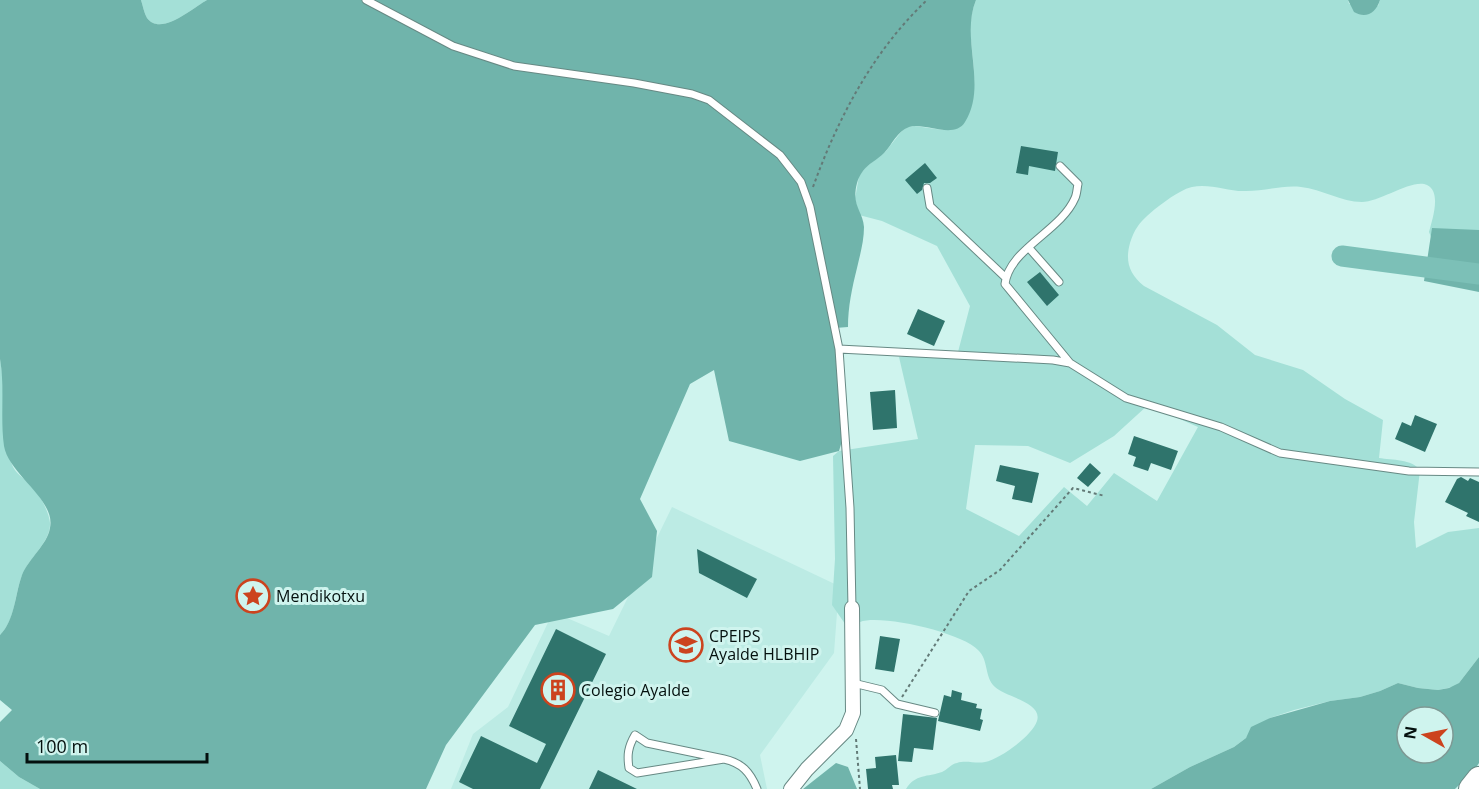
<svg xmlns="http://www.w3.org/2000/svg" width="1479" height="789" font-family="'Open Sans',sans-serif">
	<style>
		.built { fill: #bcebe4 }
		.green { fill: #a4e0d7; fill-rule: evenodd }
		.forest { fill: #70b4ab; fill-rule: evenodd }
		.lines { fill: none; stroke-linecap: round; stroke-linejoin: round }
		.river { stroke: #7cc0b7; stroke-width: 21 }
		.building { fill: #2f746c }
		.lane-casing { stroke: #678984; stroke-width: 9 }
		.street-casing { stroke: #678984; stroke-width: 16 }
		.highway-casing { stroke: #678984; stroke-width: 26 }
		.path { stroke: #637a77; stroke-width: 2; stroke-dasharray: 3 3; stroke-linecap: butt }
		.lane { stroke: #fff; stroke-width: 7 }
		.street { stroke: #fff; stroke-width: 14 }
		.highway { stroke: #fff; stroke-width: 24 }
		.labels { text-anchor: middle; stroke-width: 6; stroke-linejoin: round; paint-order: stroke }
		.poi-label { font-size: 16px; fill: #04100e; stroke: #cff4ee; text-anchor: start }
	</style>
	<rect width="100%" height="100%" fill="#cff4ee"/>
	<path class="built" d="M 672,507 L 839,586 L 834,653 L 760,755 L 767,789 L 451,789 L 473,734 L 508,707 L 553,612 L 609,636 Z"/>
	<path class="green" d="M 141,0 L 207,0 C 194,7 161,37 147,18 C 144,13 143,6 141,0 Z
		M 976,0 L 1348,0 L 1349,4 L 1378,6 L 1380,0 L 1479,0 L 1479,250 L 1431,237 L 1429,232 C 1432,220 1442,192 1427,185 C 1413,178 1380,202 1362,202 C 1341,202 1322,189 1301,187 C 1283,185 1265,191 1246,191 C 1229,192 1210,183 1192,187 C 1179,189 1145,215 1138,226 C 1134,231 1132,237 1130,243 C 1125,261 1129,274 1144,286 L 1217,325 L 1255,355 L 1303,370 L 1345,399 L 1383,420 L 1379,458 C 1392,460 1412,459 1420,470 L 1414,522 L 1416,548 L 1448,532 L 1479,528 L 1479,657 L 1459,683 L 1453,687 L 1438,690 L 1418,688 L 1398,683 L 1380,691 L 1360,697 L 1330,701 L 1294,710 L 1270,718 L 1250,732 L 1246,738 L 1234,747 L 1190,767 L 1151,789 L 906,789 C 915,774 928,777 942,772 C 947,770 951,764 957,763 C 966,760 976,764 985,762 C 1000,759 1032,736 1037,721 C 1043,702 1005,697 995,687 C 984,677 989,660 978,650 C 962,633 882,614 860,622 C 856,624 853,628 850,631 L 832,605 L 835,559 L 833,456 L 839,451 L 918,439 L 899,357 L 958,352 L 970,306 L 937,246 L 882,221 L 859,215 L 855,199 L 859,176 L 866,167 L 886,151 L 901,132 L 907,127 L 915,126 L 943,130 L 969,114 C 971,105 974,96 974,86 C 976,57 964,29 976,0 ZM 1148,405 L 1198,427 L 1157,501 L 1114,473 L 1087,506 L 1064,487 L 1019,536 L 966,509 L 975,445 L 1028,446 L 1070,463 L 1114,436 Z
		M 0,359 C 6,394 0,436 13,467 C 18,476 27,480 33,487 C 40,495 49,512 50,523 C 51,540 31,557 24,571 C 14,591 17,618 0,635 Z
		M 0,761 L 19,777 L 40,789 L 0,789 Z"/>
	<path class="forest" d="M 0,0 L 141,0 C 143,6 144,13 147,18 C 161,37 194,7 207,0 L 976,0 C 960,39 988,85 965,122 C 954,140 925,122 909,127 C 897,131 892,145 884,153 C 877,160 868,164 863,171 C 860,175 858,179 857,183 C 851,206 863,211 864,227 C 864,241 860,255 857,268 C 852,288 848,307 848,327 L 835,328 L 842,441 L 839,451 L 800,461 L 729,441 L 714,370 L 690,384 L 640,499 L 657,531 L 652,577 L 613,609 L 535,625 L 446,745 L 426,789 L 40,789 L 19,777 L 0,761 L 0,722 L 12,710 L 0,700 L 0,635 C 15,620 15,594 22,575 C 29,558 47,545 50,528 C 56,499 9,475 4,446 C 0,418 5,388 0,359 Z
		M 1348,0 L 1380,0 C 1376,13 1366,19 1354,12 Z
		M 1432,228 L 1479,230 L 1479,292 L 1424,281 Z
		M 1479,657 L 1479,763 L 1475,769 L 1455,789 L 1151,789 L 1190,767 L 1234,747 L 1246,738 L 1251,727 L 1270,718 L 1330,701 L 1360,697 L 1380,691 L 1398,683 L 1418,688 L 1438,690 L 1449,688 L 1459,683 ZM 1407,717 L 1443,717 L 1443,753 L 1407,753 Z
		M 836,763 L 848,767 L 857,789 L 803,789 Z"/>
	<g class="lines">
		<path class="river" d="M 1342,256 L 1479,274"/>
	</g>
	<path class="building" d="M 1021,146 L 1058,152 L 1055,171 L 1029,166 L 1028,175 L 1016,173 Z
		M 925,163 L 937,178 L 930,183 L 924,183 L 922,190 L 917,194 L 905,180 Z
		M 1040,272 L 1059,295 L 1047,306 L 1027,282 Z
		M 918,309 L 945,321 L 934,346 L 907,334 Z
		M 895,390 L 897,428 L 873,430 L 870,392 Z
		M 1415,415 L 1437,424 L 1425,452 L 1395,439 L 1402,422 L 1411,426 Z
		M 1134,436 L 1178,451 L 1171,470 L 1151,463 L 1148,471 L 1133,466 L 1136,457 L 1128,454 Z
		M 1090,463 L 1101,473 L 1088,487 L 1077,478 Z
		M 1000,465 L 1039,473 L 1032,503 L 1012,499 L 1015,486 L 996,481 Z
		M 1461,477 L 1468,481 L 1470,478 L 1479,482 L 1479,522 L 1466,516 L 1468,513 L 1445,502 L 1457,479 Z
		M 697,549 L 757,579 L 747,598 L 699,573 Z
		M 556,629 L 606,654 L 540,789 L 473,789 L 459,782 L 481,736 L 537,763 L 546,744 L 509,726 Z
		M 880,636 L 900,639 L 894,672 L 875,669 Z
		M 952,690 L 962,693 L 961,700 L 977,704 L 976,708 L 982,709 L 980,719 L 983,720 L 980,731 L 938,721 L 944,695 L 951,697 Z
		M 903,714 L 937,718 L 933,750 L 914,748 L 912,762 L 898,761 Z
		M 896,755 L 899,785 L 892,785 L 893,789 L 868,789 L 866,769 L 876,768 L 875,757 Z
		M 598,770 L 637,789 L 589,789 Z"/>
	<g class="lines">
		<defs>
			<path id="lane" d="M 366,0 L 453,46 L 514,66 L 634,83 L 692,94 L 709,100 L 780,155 L 801,182 L 810,207 L 839,349 L 850,508 L 852,608
				M 1060,166 L 1078,184 C 1077,188 1077,194 1075,198 C 1061,231 1009,249 1005,284 L 1070,363
				M 927,188 L 930,206 L 1006,278
				M 1029,248 L 1059,282
				M 839,349 L 1053,360 L 1070,363 L 1126,398 L 1221,427 L 1280,453 L 1409,471 L 1479,472
				M 853,683 L 882,690 L 897,704 L 935,713
				M 724,759 L 637,773 L 629,768 C 627,755 628,747 635,735 L 647,743 L 724,759 C 742,763 750,772 757,789"/>
			<path id="street" d="M 791,789 L 807,769 L 846,730 L 853,713 L 852,608"/>
			<path id="highway" d="M 1471,789 L 1479,779"/>
		</defs>
		<use href="#lane" class="lane-casing"/>
		<use href="#street" class="street-casing"/>
		<use href="#highway" class="highway-casing"/>
		<path class="path" d="M 813,187 C 838,118 873,51 927,0
			M 902,697 L 969,591 L 1000,570 L 1073,488 L 1105,496
			M 856,739 L 860,789"/>
		<use href="#lane" class="lane"/>
		<use href="#street" class="street"/>
		<use href="#highway" class="highway"/>
	</g>
	<defs>
		<symbol id="sight-ring" viewBox="-11 -11 22 22"><circle r="9.5" fill="#cff4ee" stroke="#cc431e" stroke-width="1.5"/><path d="M0-6L1.8-2.2L6-1.7L2.9 1.2L3.7 5.4L0 3.3L-3.7 5.4L-2.9 1.2L-6-1.7L-1.8-2.2Z" fill="#cc431e"/></symbol>
		<symbol id="school-ring" viewBox="-11 -11 22 22"><circle r="9.5" fill="#cff4ee" stroke="#cc431e" stroke-width="1.5"/><path d="M0-5L7-2L0 1L-7-2ZM-4 1L0 2.5L4 1V4Q0 6-4 4Z" fill="#cc431e"/></symbol>
		<symbol id="building-ring" viewBox="-11 -11 22 22"><circle r="9.5" fill="#cff4ee" stroke="#cc431e" stroke-width="1.5"/><path d="M-4-6H4V6H1V3H-1V6H-4ZM-2.5-4.3h1.7v1.8h-1.7ZM.8-4.3h1.7v1.8H.8ZM-2.5-1h1.7V.8h-1.7ZM.8-1h1.7V.8H.8Z" fill="#cc431e"/></symbol>
	</defs>
	<g fill-rule="evenodd">
		<use href="#sight-ring" x="234" y="577" width="38" height="38"/>
		<use href="#school-ring" x="667" y="626" width="38" height="38"/>
		<use href="#building-ring" x="539" y="671" width="38" height="38"/>
	</g>
	<g class="labels">
		<g class="poi-label">
			<text x="276" y="602">Mendikotxu</text>
			<text x="709" y="642">CPEIPS<tspan x="709" dy="18">Ayalde HLBHIP</tspan></text>
			<text x="581" y="696">Colegio Ayalde</text>
		</g>
	</g>
	<g transform="translate(1425 735) rotate(279)"><circle r="28" fill="#cff4ee" stroke="#7e9994" stroke-width="1.5"/>
	<path d="M0-4.5L10 22L0 15L-10 22Z" fill="#cc431e"/>
	<text y="-9" font-size="16" font-weight="bold" text-anchor="middle" fill="#04100e">N</text>
	</g>
	<path d="M27 753v9h180v-9" fill="none" stroke="#04100e" stroke-width="3"/>
	<text x="36" y="753" font-size="18" fill="#04100e" stroke="#cff4ee" stroke-width="4.5" paint-order="stroke">100 m</text>
</svg>
